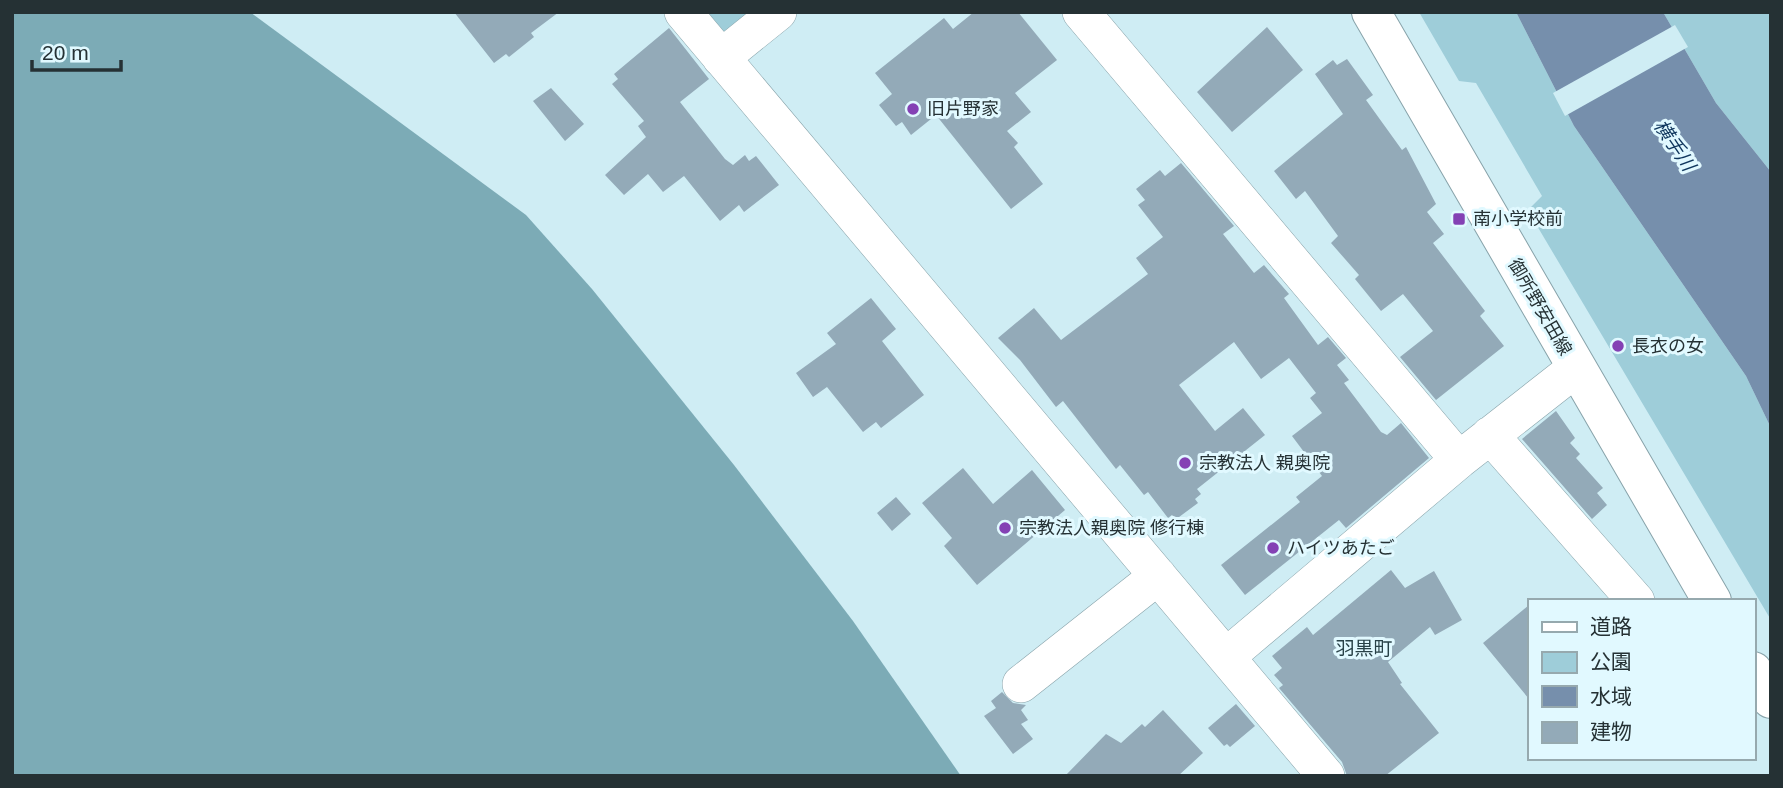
<svg xmlns="http://www.w3.org/2000/svg" width="1783" height="788" font-family="Arial,'Noto Sans JP',sans-serif">
	<style>
		.green { fill: #9ecdd9 }
		.forest { fill: #7cabb6 }
		.water { fill: #768fac }
		.pier { fill: #cfedf4 }
		.building { fill: #93aab8 }
		.lines { fill: none; stroke-linecap: round; stroke-linejoin: round }
		.minor-casing { stroke: #88a3aa; stroke-width: 38 }
		.major-casing { stroke: #88a3aa; stroke-width: 40 }
		.minor { stroke: #fff; stroke-width: 37 }
		.major { stroke: #fff; stroke-width: 38 }
		.poi-dot { fill: #8441b4; stroke: #e1f9ff; stroke-width: 2.5 }
		.labels { text-anchor: middle; stroke-width: 6; stroke-linejoin: round; paint-order: stroke }
		.poi-label { font-size: 18px; fill: #253134; stroke: #e1f9ff; text-anchor: start }
		.street-label { font-size: 18px; fill: #253134; stroke: #e1f9ff }
		.water-label { font-size: 19px; font-style: italic; fill: #0f365d; stroke: #e1f9ff }
		.neighbourhood-label { font-size: 19px; fill: #284147; stroke: #e1f9ff }
	</style>
	<rect width="100%" height="100%" fill="#cfedf4"/>
	<path class="green" d="M 702,12 L 753,12 L 725,38 Z
		M 1419,12 L 1516,12 L 1574,126 L 1746,376 L 1771,428 L 1771,620 L 1530,214 L 1530,208 L 1542,196 L 1476,83 L 1459,81 Z
		M 1663,12 L 1771,12 L 1771,172 L 1716,103 Z"/>
	<path class="forest" d="M 12,12 L 250,12 L 526,215 L 592,289 L 734,465 L 853,621 L 961,776 L 12,776 Z"/>
	<path class="water" d="M 1516,12 L 1663,12 L 1716,103 L 1771,172 L 1771,428 L 1746,376 L 1574,126 Z"/>
	<path class="pier" d="M 1675,25 L 1688,47 L 1565,116 L 1553,93 Z"/>
	<path class="building" d="M 454,12 L 559,12 L 531,33 L 534,37 L 509,57 L 506,54 L 494,63 Z
		M 974,12 L 1018,12 L 1057,60 L 1015,93 L 1031,112 L 1007,131 L 1018,143 L 1014,147 L 1043,184 L 1011,209 L 936,115 L 911,135 L 902,122 L 896,126 L 879,105 L 892,94 L 875,73 L 944,18 L 953,29 Z
		M 1267,27 L 1303,70 L 1232,132 L 1197,92 Z
		M 669,28 L 709,79 L 680,102 L 725,159 L 733,165 L 745,155 L 749,161 L 756,156 L 779,185 L 744,212 L 739,205 L 720,221 L 684,176 L 663,192 L 648,174 L 624,195 L 605,175 L 646,137 L 638,126 L 644,121 L 612,84 L 618,79 L 614,74 Z
		M 1347,59 L 1373,95 L 1366,100 L 1402,150 L 1406,147 L 1436,204 L 1427,212 L 1444,234 L 1433,243 L 1485,311 L 1480,316 L 1504,346 L 1436,400 L 1400,357 L 1433,331 L 1403,294 L 1381,311 L 1355,279 L 1359,275 L 1331,243 L 1338,236 L 1305,191 L 1296,199 L 1274,171 L 1343,114 L 1315,74 L 1333,60 L 1337,65 Z
		M 551,88 L 584,124 L 565,141 L 533,101 Z
		M 1181,163 L 1234,226 L 1223,234 L 1254,273 L 1264,265 L 1289,294 L 1284,298 L 1318,345 L 1328,337 L 1346,358 L 1337,365 L 1349,380 L 1344,383 L 1381,432 L 1387,435 L 1401,423 L 1429,458 L 1346,528 L 1339,520 L 1245,595 L 1221,565 L 1300,502 L 1296,497 L 1322,476 L 1292,436 L 1322,413 L 1310,398 L 1316,393 L 1289,358 L 1261,379 L 1234,342 L 1179,385 L 1215,431 L 1243,408 L 1265,435 L 1197,489 L 1201,494 L 1195,499 L 1198,503 L 1175,520 L 1172,515 L 1168,518 L 1148,492 L 1144,495 L 1120,465 L 1116,469 L 1063,401 L 1056,407 L 1020,360 L 998,338 L 1034,308 L 1061,340 L 1148,274 L 1136,258 L 1163,237 L 1138,205 L 1145,200 L 1136,189 L 1160,170 L 1165,176 Z
		M 871,298 L 896,329 L 882,341 L 924,395 L 881,428 L 876,422 L 863,432 L 827,387 L 813,397 L 796,373 L 836,344 L 827,333 Z
		M 1556,411 L 1575,438 L 1570,443 L 1580,454 L 1576,458 L 1603,488 L 1597,493 L 1607,505 L 1592,519 L 1522,439 Z
		M 963,468 L 993,504 L 1032,470 L 1065,510 L 977,585 L 944,546 L 952,538 L 922,503 Z
		M 896,497 L 911,514 L 892,531 L 877,513 Z
		M 1391,570 L 1405,588 L 1434,571 L 1462,620 L 1435,635 L 1430,627 L 1388,662 L 1402,683 L 1400,684 L 1439,733 L 1385,776 L 1347,776 L 1342,762 L 1279,688 L 1283,685 L 1274,675 L 1282,668 L 1272,656 L 1307,627 L 1313,635 Z
		M 1529,605 L 1529,699 L 1483,643 Z
		M 1002,692 L 1013,703 L 1026,705 L 1021,710 L 1028,720 L 1021,724 L 1033,739 L 1013,754 L 984,716 L 996,708 L 991,701 Z
		M 1236,704 L 1255,726 L 1230,747 L 1227,744 L 1224,746 L 1208,728 Z
		M 1163,710 L 1203,753 L 1178,776 L 1065,776 L 1106,734 L 1121,743 L 1142,724 L 1145,727 Z"/>
	<g class="lines">
		<defs>
			<path id="minor" d="M 683,12 L 1326,776
				M 1081,12 L 1459,460
				M 721,58 L 778,12
				M 1490,435 L 1636,601
				M 1226,657 L 1459,460 L 1575,369
				M 1021,684 L 1158,576"/>
			<path id="major" d="M 1371,12 L 1712,601
				M 1753,671 L 1771,699"/>
		</defs>
		<use href="#minor" class="minor-casing"/>
		<use href="#major" class="major-casing"/>
		<use href="#minor" class="minor"/>
		<use href="#major" class="major"/>
	</g>
	<g class="poi-dot">
		<circle cx="913" cy="109" r="7"/>
		<rect x="1452" y="212" width="14" height="14" rx="3.5"/>
		<circle cx="1618" cy="346" r="7"/>
		<circle cx="1185" cy="463" r="7"/>
		<circle cx="1005" cy="528" r="7"/>
		<circle cx="1273" cy="548" r="7"/>
	</g>
	<g class="labels">
		<g class="poi-label">
			<text x="927" y="115">旧片野家</text>
			<text x="1473" y="225">南小学校前</text>
			<text x="1632" y="352">長衣の女</text>
			<text x="1199" y="469">宗教法人 親奥院</text>
			<text x="1019" y="534">宗教法人親奥院 修行棟</text>
			<text x="1287" y="554">ハイツあたご</text>
		</g>
		<g class="street-label">
			<text transform="translate(1540 307) rotate(60)" y="6">御所野安田線</text>
		</g>
		<g class="water-label">
			<text transform="translate(1675 145) rotate(56)" y="7">横手川</text>
		</g>
		<g class="neighbourhood-label">
			<text x="1364" y="655">羽黒町</text>
		</g>
	</g>
	<rect width="1783" height="788" fill="none" stroke="#253134" stroke-width="28"/>
	<rect x="1528" y="599" width="228" height="161" fill="#e1f9ff" stroke="#96a9ae" stroke-width="2"/>
	<rect x="1542" y="622" width="35" height="10" fill="#ffffff" stroke="#96a9ae" stroke-width="2"/>
	<text x="1590" y="634" font-size="21" fill="#253134">道路</text>
	<rect x="1542" y="652" width="35" height="21" fill="#9ecdd9" stroke="#96a9ae" stroke-width="2"/>
	<text x="1590" y="669" font-size="21" fill="#253134">公園</text>
	<rect x="1542" y="686" width="35" height="21" fill="#768fac" stroke="#96a9ae" stroke-width="2"/>
	<text x="1590" y="704" font-size="21" fill="#253134">水域</text>
	<rect x="1542" y="722" width="35" height="21" fill="#93aab8" stroke="#96a9ae" stroke-width="2"/>
	<text x="1590" y="739" font-size="21" fill="#253134">建物</text>
	<path d="M32 60v10h89v-10" fill="none" stroke="#253134" stroke-width="3.5"/>
	<text x="42" y="60" font-size="21" fill="#253134" stroke="#e1f9ff" stroke-width="5" paint-order="stroke">20 m</text>
</svg>
